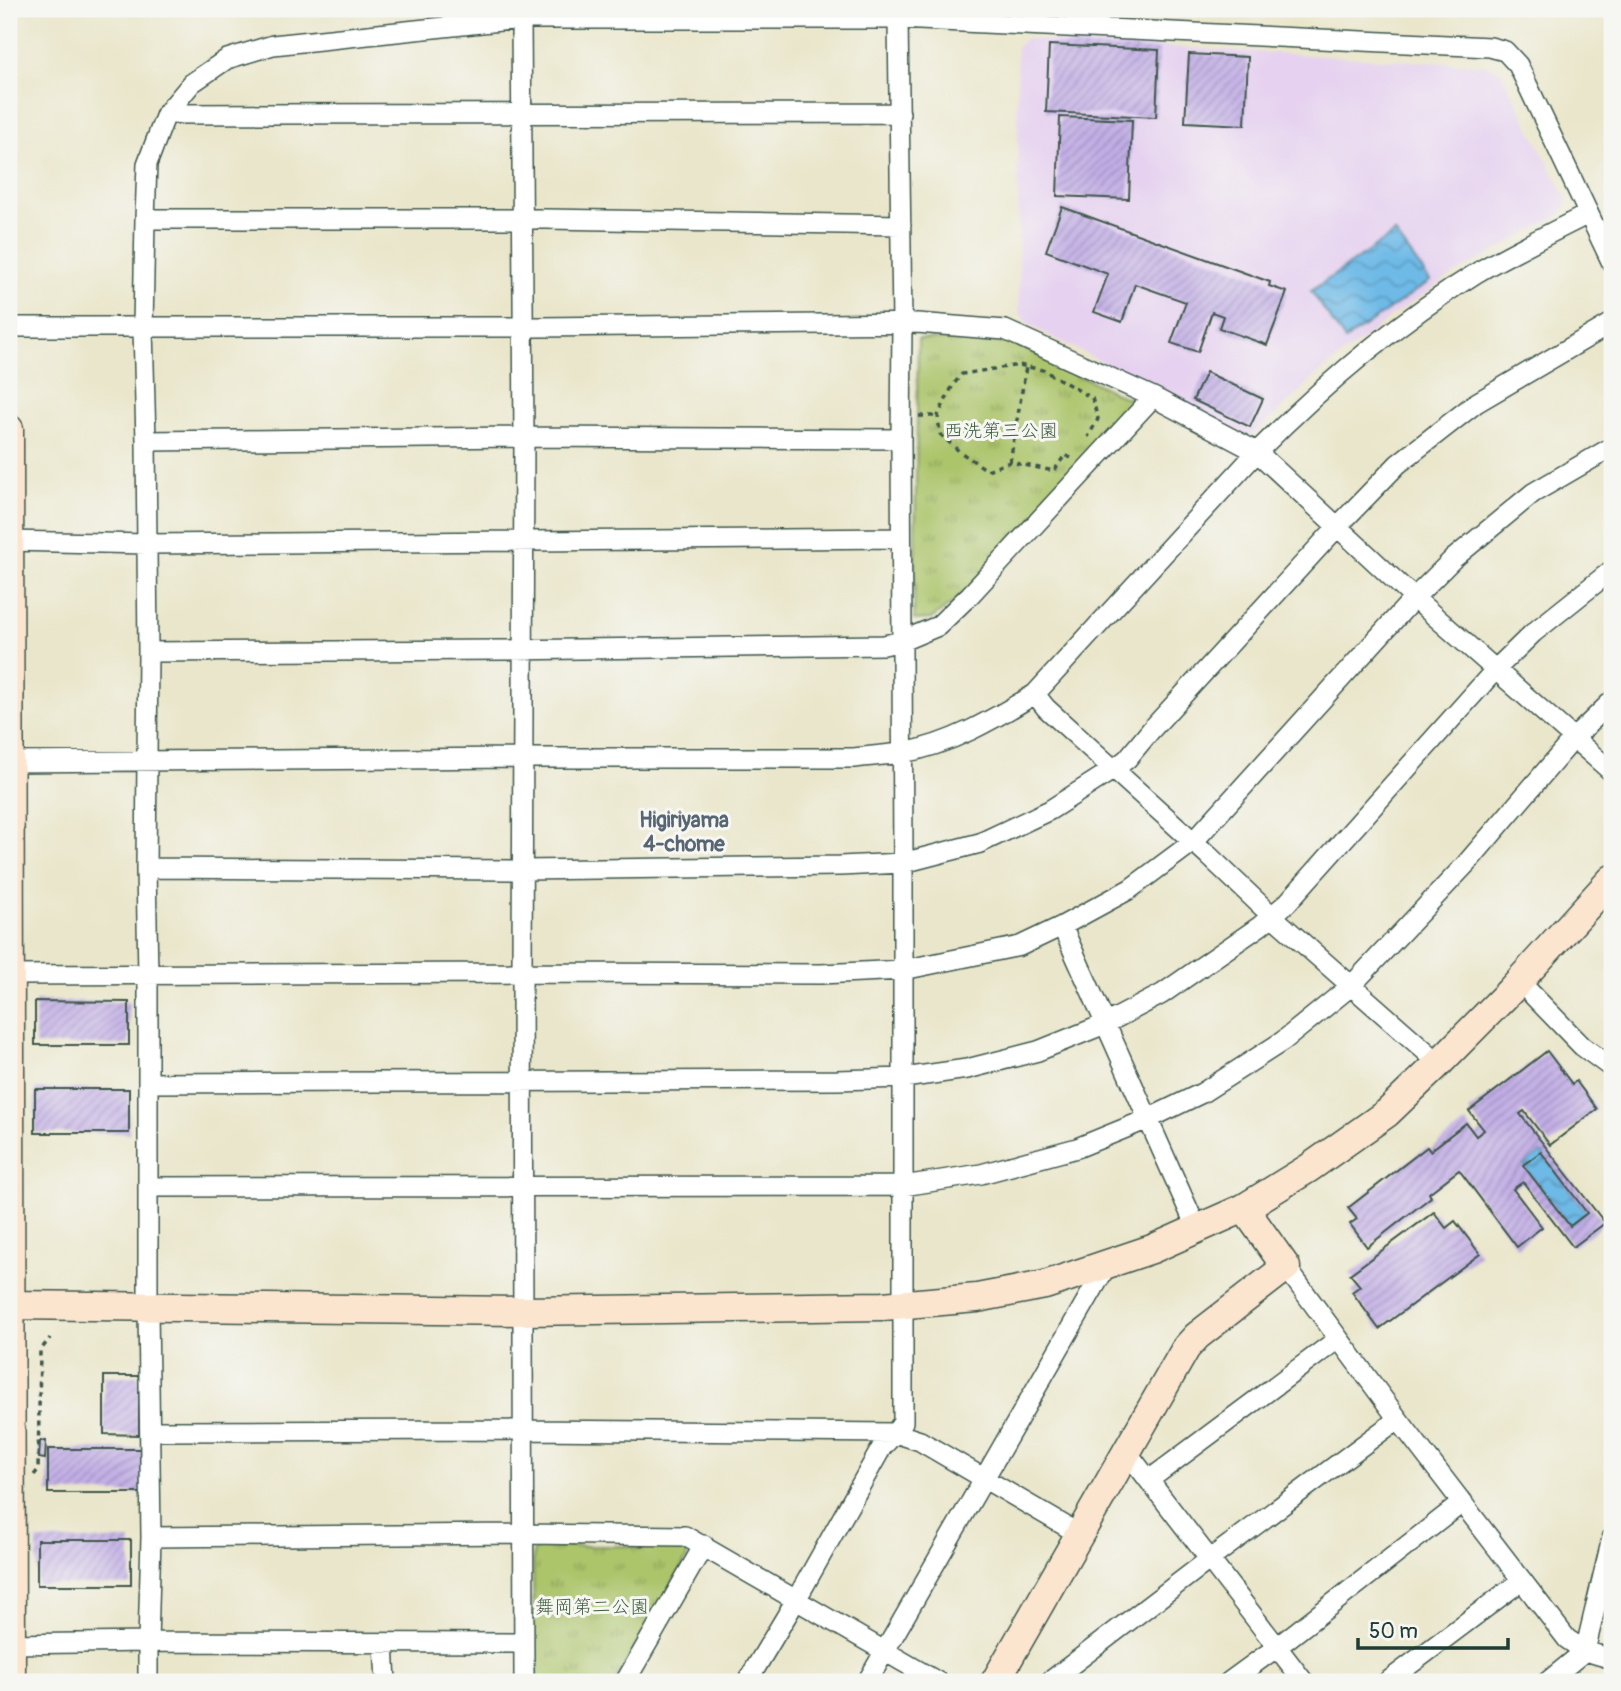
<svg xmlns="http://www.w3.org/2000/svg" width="1621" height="1691" font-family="Pangolin,'Klee One',sans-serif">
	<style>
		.built { fill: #e6d2f0 }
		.park { fill: url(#park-tufts); stroke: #66804f; stroke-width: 2 }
		.water { fill: url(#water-waves); stroke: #467c8e; stroke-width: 2 }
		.building { fill: url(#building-hatch); fill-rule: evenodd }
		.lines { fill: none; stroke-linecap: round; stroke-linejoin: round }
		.street-casing { stroke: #3d564b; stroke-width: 22 }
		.secondary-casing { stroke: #3d564b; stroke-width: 31 }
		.path { stroke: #3d564b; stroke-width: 3.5; stroke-dasharray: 5 5; stroke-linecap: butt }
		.street { stroke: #fff; stroke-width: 19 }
		.secondary { stroke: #fce5cf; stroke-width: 28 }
		.labels { text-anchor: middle; stroke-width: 6; stroke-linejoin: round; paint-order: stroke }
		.park-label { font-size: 19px; fill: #425f42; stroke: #f6f6f2 }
		.neighbourhood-label { font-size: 21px; font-weight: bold; fill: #586572; stroke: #f6f6f2 }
	</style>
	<defs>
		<pattern id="park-tufts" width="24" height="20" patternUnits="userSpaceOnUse" patternTransform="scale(1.75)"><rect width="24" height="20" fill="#acc46a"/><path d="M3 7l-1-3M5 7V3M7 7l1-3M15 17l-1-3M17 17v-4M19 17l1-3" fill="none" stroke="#8ba058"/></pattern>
		<pattern id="water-waves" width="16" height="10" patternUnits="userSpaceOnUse" patternTransform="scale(1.75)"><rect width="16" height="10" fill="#6ebae7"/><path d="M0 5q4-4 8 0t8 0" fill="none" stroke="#5a98bc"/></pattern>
		<pattern id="building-hatch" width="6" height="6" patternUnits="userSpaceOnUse" patternTransform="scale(1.75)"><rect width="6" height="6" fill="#c2aee6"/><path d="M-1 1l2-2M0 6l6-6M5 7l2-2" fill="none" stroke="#9d8fbb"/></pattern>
	</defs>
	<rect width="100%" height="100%" fill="#f6f6f2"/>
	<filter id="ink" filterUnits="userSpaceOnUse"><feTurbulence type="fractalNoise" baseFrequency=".0143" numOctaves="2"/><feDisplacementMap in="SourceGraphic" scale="14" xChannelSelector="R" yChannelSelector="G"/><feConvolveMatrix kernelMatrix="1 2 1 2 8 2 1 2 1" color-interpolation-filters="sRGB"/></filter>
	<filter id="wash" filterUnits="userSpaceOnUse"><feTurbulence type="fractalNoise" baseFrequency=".00686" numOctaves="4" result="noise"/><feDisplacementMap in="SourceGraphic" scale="28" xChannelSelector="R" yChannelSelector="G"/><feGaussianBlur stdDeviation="1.57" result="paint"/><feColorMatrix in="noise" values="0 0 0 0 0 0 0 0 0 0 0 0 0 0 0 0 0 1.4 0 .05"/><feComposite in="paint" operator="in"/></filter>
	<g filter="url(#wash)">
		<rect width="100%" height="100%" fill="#eae6cb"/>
		<path class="built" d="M 1025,39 L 1486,65 L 1501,72 L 1567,200 L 1561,214 L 1446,279 L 1392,316 L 1316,376 L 1253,435 L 1243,434 L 1027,324 L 1019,311 L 1017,47 Z"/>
		<path class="park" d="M 918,339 L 1007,340 L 1132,401 L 1134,410 L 958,599 L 931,619 L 914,620 Z
			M 540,1546 L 679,1546 L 685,1548 L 687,1558 L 615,1682 L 534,1682 L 533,1552 Z"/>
		<path class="water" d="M 1395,233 L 1430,281 L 1345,340 L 1311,291 Z
			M 1541,1152 L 1587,1213 L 1570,1226 L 1523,1165 Z"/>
		<g id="blocks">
			<path class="building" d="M 1049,45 L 1159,50 L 1156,117 L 1046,112 Z
				M 1189,54 L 1248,57 L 1245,125 L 1185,122 Z
				M 1060,117 L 1132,120 L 1129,199 L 1057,196 Z
				M 1062,207 L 1270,282 L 1269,286 L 1287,292 L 1267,345 L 1219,328 L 1223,316 L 1212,312 L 1198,352 L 1171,343 L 1186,302 L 1135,284 L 1122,322 L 1094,312 L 1108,274 L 1046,251 Z
				M 1206,372 L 1263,399 L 1250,427 L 1193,400 Z
				M 35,1001 L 129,1002 L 129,1045 L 35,1045 Z
				M 1547,1051 L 1572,1084 L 1576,1081 L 1597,1109 L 1550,1145 L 1524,1111 L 1520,1114 L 1605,1223 L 1573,1247 L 1523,1182 L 1513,1189 L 1542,1227 L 1517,1247 L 1459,1170 L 1429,1193 L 1431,1197 L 1367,1247 L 1350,1224 L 1357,1219 L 1348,1208 L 1427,1147 L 1430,1151 L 1466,1123 L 1476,1136 L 1484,1130 L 1469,1111 ZM 1541,1152 L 1587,1213 L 1570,1226 L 1523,1165 Z
				M 35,1089 L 129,1089 L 129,1133 L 35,1133 Z
				M 1434,1212 L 1446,1228 L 1455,1221 L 1480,1254 L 1379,1329 L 1352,1292 L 1360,1286 L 1350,1274 Z
				M 104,1376 L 139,1376 L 139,1435 L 104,1434 Z
				M 40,1441 L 46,1441 L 45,1459 L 39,1458 Z
				M 48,1449 L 143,1449 L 143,1493 L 48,1493 Z
				M 37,1540 L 131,1540 L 131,1585 L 37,1585 Z"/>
		</g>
	</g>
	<g filter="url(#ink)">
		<use href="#blocks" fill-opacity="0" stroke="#3d564b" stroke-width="2"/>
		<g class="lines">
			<defs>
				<path id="street" d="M 521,19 L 524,437 L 522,973 L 524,1682
					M 166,114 L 900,113
					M 145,219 L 546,219 L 901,225
					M 9,327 L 538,327 L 917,323 L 1005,330 L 1153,397 L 1257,452 L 1414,598 L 1612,772
					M 146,441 L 524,437 L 901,439
					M 9,541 L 147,544 L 901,538
					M 148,652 L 504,650 L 884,645 L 902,641 L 938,626 L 970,595 L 1153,397
					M 1035,694 L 1046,708 L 1208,855 L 1272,916 L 1439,1063
					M 9,762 L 524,758 L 854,758 C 870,756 886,755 902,753 C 950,745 994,719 1035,694 L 1257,452 C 1324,384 1397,322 1478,272 C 1514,251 1551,233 1588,214
					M 146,868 L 523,870 L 840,866 L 903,863 L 980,843 L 1050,810 L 1114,769 L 1127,759 L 1151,730 L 1338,526 L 1398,464 L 1476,403 L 1612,323
					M 1062,926 L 1197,1229
					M 9,975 L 522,973 L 821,974 L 903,970 L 1020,946 L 1062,926 L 1130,889 L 1193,842 L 1414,598 L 1453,559 L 1533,493 L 1612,447
					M 1519,981 L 1582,1046 L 1612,1068
					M 149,1083 L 837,1080 L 904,1078 L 967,1069 L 1038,1051 L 1105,1024 L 1162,994 L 1260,926 L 1287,903 L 1496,669 L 1533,633 L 1612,570
					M 149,1187 L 903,1186 L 981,1174 L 1077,1148 L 1148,1119 L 1202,1093 L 1283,1041 L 1351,986 L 1466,864 L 1574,738 L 1612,701
					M 1286,1267 L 1398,1419 L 1567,1639 L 1585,1651 L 1612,1659
					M 151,1431 L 525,1430 L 895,1433 L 920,1441 L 1079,1534
					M 1127,1452 L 1304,1682
					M 1149,1480 L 1338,1339
					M 151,1537 L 524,1534 L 685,1536 L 938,1682
					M 384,1643 L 386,1682
					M 9,1644 L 148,1642 L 151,1537 L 148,1307 L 148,975 L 146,868 L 148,652 L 146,441 L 143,328 L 145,219 L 147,164 L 166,114 L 192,83 L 227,59 L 273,45 L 521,19 L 898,19 L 1490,47 L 1505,51 L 1518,65 L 1612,263
					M 148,1682 L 148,1642 L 524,1643
					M 625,1682 L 704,1545
					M 747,1682 L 796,1600 L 882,1447 L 895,1433 L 903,1422 L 903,863 L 901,439 L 902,324 L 898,19
					M 867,1682 L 1107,1265
					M 1049,1682 L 1210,1559 L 1398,1419
					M 1229,1682 L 1277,1647 L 1463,1502
					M 1387,1682 L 1521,1581
					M 1547,1682 L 1585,1651 L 1612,1538"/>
				<path id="secondary" d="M 9,429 L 11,1682
					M 9,1305 L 524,1311 L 883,1306 L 977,1298 L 1045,1285 L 1152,1249 L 1244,1208 L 1309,1168 L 1387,1113 L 1439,1063 L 1510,991 L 1612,879
					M 995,1682 L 1186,1348 L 1197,1336 L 1286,1267 L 1244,1208"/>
			</defs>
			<use href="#street" class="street-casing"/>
			<use href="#secondary" class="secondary-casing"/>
			<path class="path" d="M 919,416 L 938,416
				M 1071,458 L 1065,455 L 1054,471 L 1010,462 L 987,470 L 960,452 L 940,434 L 938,416 L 953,385 L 962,374 L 1019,365 L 1043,370 L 1092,398 L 1098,419 L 1088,437
				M 1010,462 L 1026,367
				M 34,1475 L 38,1470 L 40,1351 L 50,1338"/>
			<use href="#street" class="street"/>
			<use href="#secondary" class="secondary"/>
		</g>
	</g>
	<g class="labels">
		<g class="park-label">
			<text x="1001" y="437">西洗第三公園</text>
			<text x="592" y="1613">舞岡第二公園</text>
		</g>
		<g class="neighbourhood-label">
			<text x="684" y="827">Higiriyama<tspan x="684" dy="24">4-chome</tspan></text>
		</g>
	</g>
	<rect width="1621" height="1691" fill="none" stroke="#f6f6f2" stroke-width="35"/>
	<path d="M1358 1638v10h150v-10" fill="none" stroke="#1f3d34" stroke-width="3.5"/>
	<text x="1369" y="1638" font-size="21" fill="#1f3d34" stroke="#f6f6f2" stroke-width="5" paint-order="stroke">50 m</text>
</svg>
